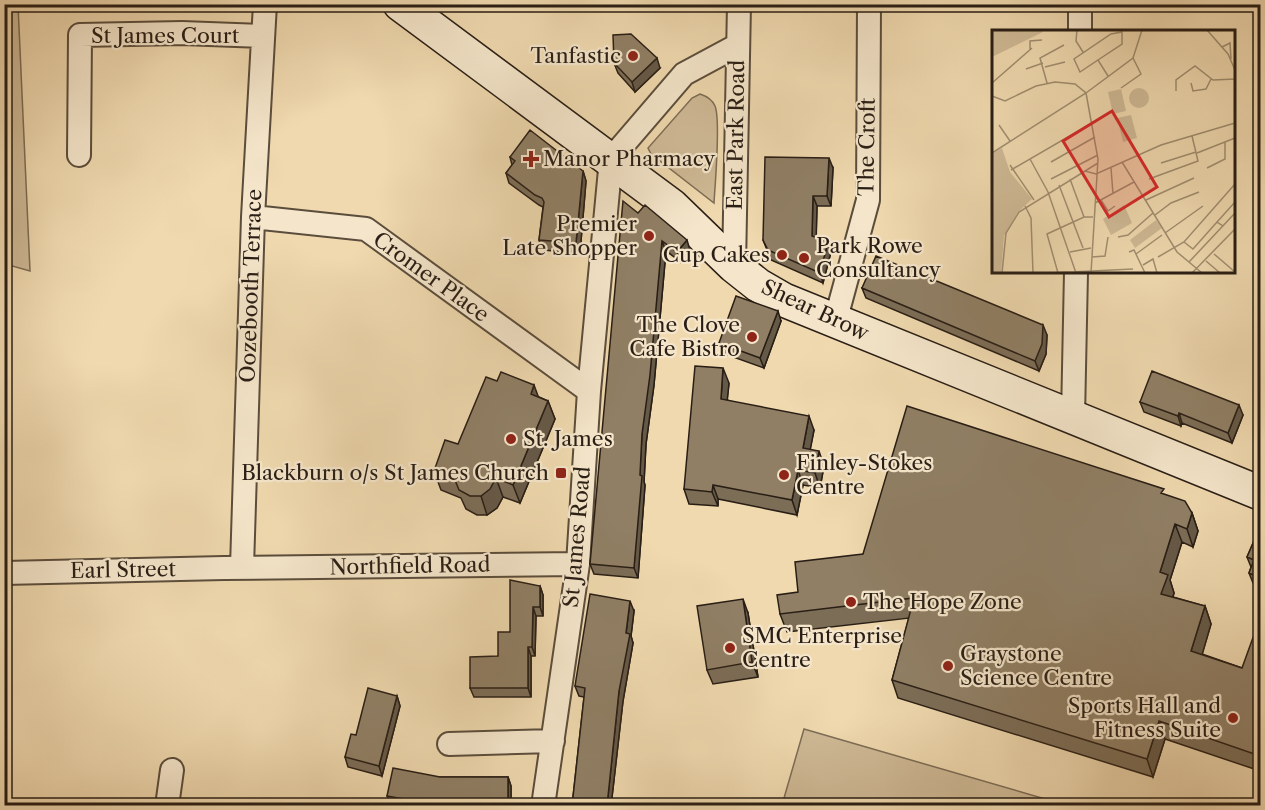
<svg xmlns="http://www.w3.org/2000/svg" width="1265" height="810" font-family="'Libre Caslon Text',serif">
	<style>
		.green { fill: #ceb995; stroke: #7c6c55; stroke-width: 1.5 }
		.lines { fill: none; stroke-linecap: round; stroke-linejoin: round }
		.street-casing { stroke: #5b4d3c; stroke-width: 26 }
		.secondary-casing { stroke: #291e15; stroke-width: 36 }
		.street { stroke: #f5e6cb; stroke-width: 22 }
		.secondary { stroke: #f5e6cb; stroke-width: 33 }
		.wall { fill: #7c6d57; stroke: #291e15; stroke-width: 1.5 }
		.shaded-wall { fill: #655947; stroke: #291e15; stroke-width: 1.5 }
		.building { fill: #907f65; stroke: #291e15; stroke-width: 1.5 }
		.poi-dot { fill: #8f2418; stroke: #f5e6cb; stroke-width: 2 }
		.labels { text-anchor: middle; stroke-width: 4.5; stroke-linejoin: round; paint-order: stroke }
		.street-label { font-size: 21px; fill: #291e15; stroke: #f5e6cb }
		.poi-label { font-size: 21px; fill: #291e15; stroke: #f5e6cb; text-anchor: start }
		.inset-road { fill: none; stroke: #a08e71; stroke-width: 1.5 }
		.view { fill: #d62828; fill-opacity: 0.15; stroke: #d62828; stroke-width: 3 }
		.inset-edge { fill: none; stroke: #291e15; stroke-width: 3 }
	</style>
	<rect width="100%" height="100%" fill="#f0d9af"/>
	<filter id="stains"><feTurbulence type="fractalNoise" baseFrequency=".00333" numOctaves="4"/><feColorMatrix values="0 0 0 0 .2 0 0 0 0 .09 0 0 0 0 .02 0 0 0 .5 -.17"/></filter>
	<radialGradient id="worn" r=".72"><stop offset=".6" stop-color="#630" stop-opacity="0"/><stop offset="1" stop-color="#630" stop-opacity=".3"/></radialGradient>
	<path class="green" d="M 4,5 L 18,5 L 30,271 L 5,264 Z
		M 700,94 C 706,96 712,99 715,106 C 721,120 715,184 714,203 L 651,154 L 648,148 L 692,98 Z
		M 804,729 L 1066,805 L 782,805 Z"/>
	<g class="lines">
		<defs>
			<path id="street" d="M 1080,32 L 1080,4
				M 79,155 L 80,35 L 182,33 L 263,36
				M 253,217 L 366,229 L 589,391
				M 734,266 L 739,4
				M 835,322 L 868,200 L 869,4
				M 1073,417 L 1076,272
				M 242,567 L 253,217 L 265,4
				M 4,573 L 224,568 L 578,564
				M 449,744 L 553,741
				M 167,806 L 172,770
				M 543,806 L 578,564 L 589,391 L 611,159 L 684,74 L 738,45"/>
			<path id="secondary" d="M 400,4 L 672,206 L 734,266 L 758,285 L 784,300 L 1260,493"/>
		</defs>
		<use href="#street" class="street-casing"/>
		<use href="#secondary" class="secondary-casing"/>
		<use href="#street" class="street"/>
		<use href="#secondary" class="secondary"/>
	</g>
	<path class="wall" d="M 669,4 L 705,4 L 705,6 Z
		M 614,63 L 660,68 L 635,92 L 618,73 Z
		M 510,157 L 583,171 L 586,181 L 580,253 L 542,250 L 539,240 L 543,207 L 539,205 L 509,183 L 506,173 L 512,165 Z
		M 833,168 L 831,206 L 817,206 L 816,237 L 828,242 L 831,252 L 823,283 L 771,260 L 763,240 Z
		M 638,213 L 690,250 L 681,262 L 666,251 L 654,385 L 646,444 L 644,482 L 645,485 L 638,578 L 594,574 L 590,564 Z
		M 862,288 L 1047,335 L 1046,354 L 1039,371 L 866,298 Z
		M 781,321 L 764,368 L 722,353 L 719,343 Z
		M 729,383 L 727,400 L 814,430 L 810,449 L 824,466 L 820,488 L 803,485 L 797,515 L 718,499 L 718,506 L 689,504 L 684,489 Z
		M 539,397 L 548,401 L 555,419 L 520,503 L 503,497 L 497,508 L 487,515 L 477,515 L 466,509 L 461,498 L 441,490 L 434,471 Z
		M 1140,402 L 1243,415 L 1232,443 L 1182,423 L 1181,426 L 1144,412 Z
		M 1166,495 L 1192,513 L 1198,531 L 1193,547 L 1182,542 L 1170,580 L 1174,593 L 1173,597 L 1205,606 L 1211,624 L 1202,654 L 1242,668 L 1260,634 L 1260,771 L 1165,739 L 1153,777 L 898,698 L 892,680 L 909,618 L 787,632 L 780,614 L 863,554 Z
		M 1260,527 L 1260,586 L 1253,583 L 1249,573 L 1251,567 L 1247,557 Z
		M 540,586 L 543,595 L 543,616 L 536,616 L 535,656 L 531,656 L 531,697 L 474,697 L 470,688 L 498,656 Z
		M 634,611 L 631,636 L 633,643 L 623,701 L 611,806 L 572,806 L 584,697 L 579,696 L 575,686 Z
		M 748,613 L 758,677 L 713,684 L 707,670 Z
		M 397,696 L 400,706 L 382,776 L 348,767 L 345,757 L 356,735 Z
		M 440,777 L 508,777 L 511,786 L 511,806 L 391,805 L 387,796 Z"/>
	<path class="shaded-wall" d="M 657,58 L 660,68 L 635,92 L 632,82 Z
		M 829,158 L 833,168 L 831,206 L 827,196 Z
		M 583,171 L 586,181 L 580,253 L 576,243 Z
		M 813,196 L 817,206 L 816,246 L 812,236 Z
		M 687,240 L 690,250 L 681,262 L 677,252 Z
		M 662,241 L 666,251 L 654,385 L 646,444 L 644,482 L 645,485 L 638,578 L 634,568 L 642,434 Z
		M 828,242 L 831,252 L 823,283 L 820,273 Z
		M 778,311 L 781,321 L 764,368 L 760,358 Z
		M 1043,325 L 1047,335 L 1046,354 L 1039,371 L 1035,361 Z
		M 723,368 L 729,383 L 726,413 L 721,399 Z
		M 534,385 L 541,404 L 531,394 Z
		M 548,401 L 555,419 L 520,503 L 513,485 Z
		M 1239,405 L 1243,415 L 1232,443 L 1228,433 Z
		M 1179,413 L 1182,423 L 1181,426 L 1178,416 Z
		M 809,416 L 814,430 L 808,462 L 803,448 Z
		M 819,451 L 824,466 L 820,488 L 815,473 Z
		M 798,470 L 803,485 L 797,515 L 792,500 Z
		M 496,478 L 503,497 L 497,508 L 487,515 L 481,496 Z
		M 713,485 L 718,499 L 718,506 L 712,492 Z
		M 1192,513 L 1198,531 L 1193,547 L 1187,529 Z
		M 1175,524 L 1182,542 L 1170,580 L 1174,593 L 1168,612 L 1161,594 L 1160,572 Z
		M 540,586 L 543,595 L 543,616 L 540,607 Z
		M 743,599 L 748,613 L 758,677 L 752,662 Z
		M 630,601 L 634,611 L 631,636 L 633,643 L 623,701 L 611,806 L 607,806 L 619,691 Z
		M 1205,606 L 1211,624 L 1198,669 L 1191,651 Z
		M 533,607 L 536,616 L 535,656 L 532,647 Z
		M 528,647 L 531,656 L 531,697 L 528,688 Z
		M 397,696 L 400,706 L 382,776 L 379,766 Z
		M 1159,721 L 1165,739 L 1153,777 L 1147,759 Z
		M 508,777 L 511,786 L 511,806 L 508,806 Z"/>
	<path class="building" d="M 631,34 L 657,58 L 632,82 L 614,63 L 613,35 Z
		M 530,130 L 583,171 L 576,243 L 539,240 L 544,202 L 542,198 L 535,195 L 506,173 L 515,161 L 510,157 Z
		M 765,157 L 829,158 L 827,196 L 813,196 L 812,236 L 828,242 L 820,273 L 768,250 L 763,240 Z
		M 623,201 L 638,213 L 645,205 L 687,240 L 677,252 L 662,241 L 650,375 L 642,434 L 640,475 L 642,476 L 634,568 L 590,564 Z
		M 876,256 L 1043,325 L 1042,344 L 1035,361 L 862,288 Z
		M 736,296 L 778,311 L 760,358 L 719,343 Z
		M 695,366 L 723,368 L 721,399 L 809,416 L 803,448 L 819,451 L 815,473 L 798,470 L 792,500 L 713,485 L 712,492 L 684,489 Z
		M 1152,371 L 1239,405 L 1228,433 L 1179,413 L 1178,416 L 1140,402 Z
		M 501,372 L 534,385 L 531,394 L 548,401 L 513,485 L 496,478 L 490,489 L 481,496 L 470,496 L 459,490 L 455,480 L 434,471 L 445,440 L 458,444 L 486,377 L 497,381 Z
		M 907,406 L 1164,489 L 1161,493 L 1185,501 L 1192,513 L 1187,529 L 1175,524 L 1160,572 L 1168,575 L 1161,594 L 1205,606 L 1191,651 L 1242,668 L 1255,632 L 1260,634 L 1260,756 L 1159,721 L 1147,759 L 892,680 L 914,598 L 780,614 L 777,595 L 798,592 L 795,562 L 863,554 Z
		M 1260,527 L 1260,578 L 1249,573 L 1254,560 L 1247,557 Z
		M 510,580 L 540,586 L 540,607 L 533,607 L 532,647 L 528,647 L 528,688 L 470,688 L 470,657 L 498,656 L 498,632 L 510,632 Z
		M 590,594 L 630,601 L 626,633 L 630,634 L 619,691 L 607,806 L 572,806 L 585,688 L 575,686 Z
		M 743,599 L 752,662 L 707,670 L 697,606 Z
		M 368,688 L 397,696 L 379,766 L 345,757 L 351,734 L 356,735 Z
		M 393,768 L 440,777 L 508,777 L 508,806 L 426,806 L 427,803 L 387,796 Z"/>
	<g class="poi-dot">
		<circle cx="633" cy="56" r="6"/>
		<path d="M528 150h6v6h6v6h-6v6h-6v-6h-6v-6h6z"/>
		<circle cx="649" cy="236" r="6"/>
		<circle cx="782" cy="255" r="6"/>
		<circle cx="804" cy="258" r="6"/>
		<circle cx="752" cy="337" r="6"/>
		<circle cx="511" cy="439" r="6"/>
		<rect x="555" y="467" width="12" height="12" rx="3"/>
		<circle cx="784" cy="475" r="6"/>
		<circle cx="851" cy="602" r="6"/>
		<circle cx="730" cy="648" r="6"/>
		<circle cx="948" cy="666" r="6"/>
		<circle cx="1233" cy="718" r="6"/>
	</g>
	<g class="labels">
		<g class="street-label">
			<text x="165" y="43">St James Court</text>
			<text transform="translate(736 135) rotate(-89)" y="7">East Park Road</text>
			<text transform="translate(867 147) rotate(-89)" y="7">The Croft</text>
			<text transform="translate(431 277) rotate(36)" y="7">Cromer Place</text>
			<text transform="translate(251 286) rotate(-88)" y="7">Oozebooth Terrace</text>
			<text transform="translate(815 310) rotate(25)" y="7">Shear Brow</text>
			<text transform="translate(577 537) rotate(-85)" y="7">St James Road</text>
			<text transform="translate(410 566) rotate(-1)" y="7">Northfield Road</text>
			<text transform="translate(123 570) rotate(-1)" y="7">Earl Street</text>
		</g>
		<g class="poi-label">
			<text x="621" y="63" text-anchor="end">Tanfastic</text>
			<text x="543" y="166">Manor Pharmacy</text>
			<text x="637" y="231" text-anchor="end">Premier<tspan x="637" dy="24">Late Shopper</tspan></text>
			<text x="816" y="253">Park Rowe<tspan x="816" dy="24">Consultancy</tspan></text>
			<text x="770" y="262" text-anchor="end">Cup Cakes</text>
			<text x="740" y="332" text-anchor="end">The Clove<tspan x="740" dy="24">Cafe Bistro</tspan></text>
			<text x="523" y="446">St. James</text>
			<text x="796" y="470">Finley-Stokes<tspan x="796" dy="24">Centre</tspan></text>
			<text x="549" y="480" text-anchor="end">Blackburn o/s St James Church</text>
			<text x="863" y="609">The Hope Zone</text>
			<text x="742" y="643">SMC Enterprise<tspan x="742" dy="24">Centre</tspan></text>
			<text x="960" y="661">Graystone<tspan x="960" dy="24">Science Centre</tspan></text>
			<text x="1221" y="713" text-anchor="end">Sports Hall and<tspan x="1221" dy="24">Fitness Suite</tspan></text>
		</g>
	</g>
	<g transform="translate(992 30)">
		<rect width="243" height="243" fill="#f0d9af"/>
		<path d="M 0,0 L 50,0 L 51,2 L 0,27 ZM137 68a10 10 0 1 1 20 0a10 10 0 1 1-20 0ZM 129,59 L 134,81 L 121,84 L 116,62 ZM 139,85 L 145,108 L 131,112 L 125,88 ZM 10,118 L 18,142 L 40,169 L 26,182 L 12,206 L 9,243 L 0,243 L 0,124 ZM 132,175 L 140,193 L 119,205 L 111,189 ZM 164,190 L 170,198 L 143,218 L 138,210 Z" fill="#ceb995"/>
		<path class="inset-road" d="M 85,0 L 84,11 L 91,22M 215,0 L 236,24 L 243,40M 230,17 L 238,13 L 239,29M 38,19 L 38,11 L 50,10M 106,30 L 130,14 L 130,2 L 119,4 L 82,29 L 88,42 L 106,30 L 116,46M 53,37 L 73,32M 34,39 L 51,33M 0,53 L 40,18M 55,53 L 48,28 L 72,15M 199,53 L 201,61 L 214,59 L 219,49M 129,58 L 149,44 L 141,28M 184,61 L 184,50 L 203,36 L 221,50 L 243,49M 0,66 L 13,71 L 44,56 L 63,52 L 83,54 L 94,63 L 0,123M 7,95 L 18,111M 205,123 L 243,108M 38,129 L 56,162 L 84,243M 59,132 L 103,107M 130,132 L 185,222 L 210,243M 169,133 L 204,122M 18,135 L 42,170M 119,138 L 121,164M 215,138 L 233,129 L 233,112M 19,140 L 100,93M 93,141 L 104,144 L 169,115 L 243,93M 59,149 L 106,125M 78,149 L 92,187M 157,149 L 206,131 L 200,106M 67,155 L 91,218M 109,170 L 116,181 L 123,176M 154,170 L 202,148M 103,173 L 142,152M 33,176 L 39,188 L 41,243M 163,185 L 179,173 L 207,162M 231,196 L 225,192 L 243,172M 173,203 L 211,176M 126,207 L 136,205 L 161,183M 192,212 L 201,219 L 225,192M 78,222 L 99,218M 137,222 L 142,220 L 153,243M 144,224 L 170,205M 222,224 L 243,242M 100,227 L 113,226 L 116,207M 166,227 L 192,212 L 243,154M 214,231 L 228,243M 197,232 L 243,183M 151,235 L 161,229 L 165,243M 10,243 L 14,203 L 27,182 L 106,133M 58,243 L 141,239M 66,243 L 55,204 L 92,187 L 101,187M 99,243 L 106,129 L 94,63 L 141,28 L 150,0M 200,243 L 243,199"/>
		<path class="view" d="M 120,81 L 165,157 L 117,187 L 71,111 Z"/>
		<rect width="243" height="243" class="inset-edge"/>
	</g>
	<rect width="1265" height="810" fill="none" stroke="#f0d9af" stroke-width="24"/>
	<rect x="6" y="6" width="1253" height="798" fill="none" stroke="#291e15" stroke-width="3"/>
	<rect x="12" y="12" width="1241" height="786" fill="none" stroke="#291e15" stroke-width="1.5"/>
	<rect width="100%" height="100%" filter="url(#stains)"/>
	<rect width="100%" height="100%" fill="url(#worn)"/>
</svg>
